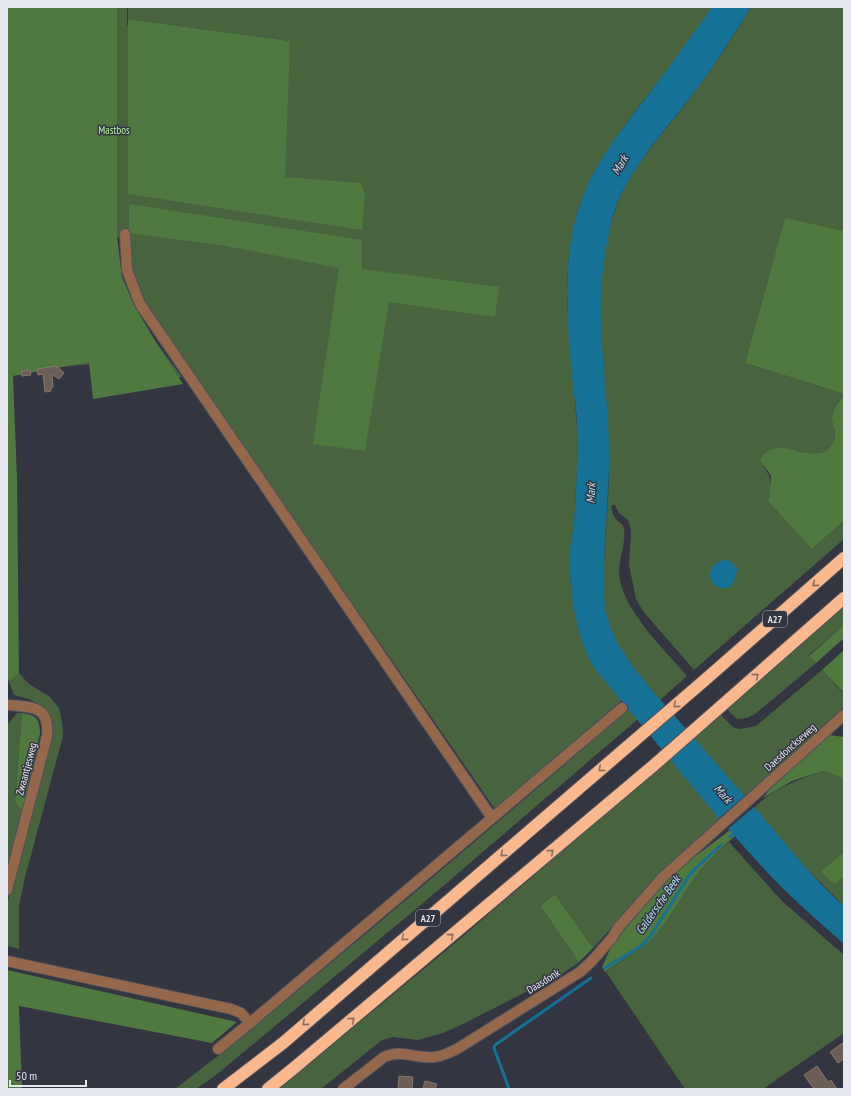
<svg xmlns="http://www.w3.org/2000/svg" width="851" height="1096" font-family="'PT Sans Narrow',sans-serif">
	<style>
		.green { fill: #48643e }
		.forest { fill: #4f793f }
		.water { fill: #157196 }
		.pier { fill: #333541 }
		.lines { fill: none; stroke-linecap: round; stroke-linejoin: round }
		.stream { stroke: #157196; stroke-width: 3 }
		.building { fill: #6c5e57; stroke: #84756f }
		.minor-casing { stroke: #50525d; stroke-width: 12 }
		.highway-casing { stroke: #50525d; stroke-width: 14 }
		.minor { stroke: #95684c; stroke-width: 10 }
		.highway { stroke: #fab88e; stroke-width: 12 }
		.oneway { stroke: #8d7064 }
		.labels { text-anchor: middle; stroke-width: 3; stroke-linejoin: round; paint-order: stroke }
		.shield { fill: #333541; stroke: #b0b2bc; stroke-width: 1 }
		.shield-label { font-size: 10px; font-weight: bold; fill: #e6e8f0 }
		.park-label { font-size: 11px; fill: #b9f8a3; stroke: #333541 }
		.street-label { font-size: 11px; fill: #e6e8f0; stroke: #333541 }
		.water-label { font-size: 12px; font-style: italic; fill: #b9e1f6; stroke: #333541 }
	</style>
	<rect width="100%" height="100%" fill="#333541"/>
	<path class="green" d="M 7,7 L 127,7 L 127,25 L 289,51 L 290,41 L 128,19 L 128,7 L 712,7 L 687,44 L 621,130 L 595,170 L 585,192 L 578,209 L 569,256 L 567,283 L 567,306 L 577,426 L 577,470 L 574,525 L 570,552 L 570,580 L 578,629 L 591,662 L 622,700 L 495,809 L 163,331 L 146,304 L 131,264 L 129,239 L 115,237 L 116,289 L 182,377 L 100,397 L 92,364 L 7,372 Z
		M 751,7 L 844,7 L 844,231 L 785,219 L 745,363 L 844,394 L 844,396 C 837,401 831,411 832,421 C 832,425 835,429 835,433 C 836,445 824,455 812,454 C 806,453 800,451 794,450 L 763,466 C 774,481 771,484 768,501 L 813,548 L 844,521 L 844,539 L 694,670 L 643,611 L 636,599 L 629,565 L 631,530 L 628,520 L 619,513 L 615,505 L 611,506 C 612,510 613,515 615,518 C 619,523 623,523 624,529 C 626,543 619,558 619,572 C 620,608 665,650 687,676 L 660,700 C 645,682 617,650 610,629 C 603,608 603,587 604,565 C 605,532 609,499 609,467 C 610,380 585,292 616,207 C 631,166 664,133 690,98 C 712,69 732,38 751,7 Z
		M 844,606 L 844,625 L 809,655 L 816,663 L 755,714 L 747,718 L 737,719 L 727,709 Z
		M 822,670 L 842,692 L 844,691 L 844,707 L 745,797 L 693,738 L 721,715 L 734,728 L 741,729 L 756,726 Z
		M 19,673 L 29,684 L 50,697 L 59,708 L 62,722 L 63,736 L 24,881 L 19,907 L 19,949 L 7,946 L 7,906 L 48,713 C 38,701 29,699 14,695 L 9,682 Z
		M 629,709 L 638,719 L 422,904 L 216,1075 L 196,1089 L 175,1089 C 231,1047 285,1001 339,956 C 437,875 533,792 629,709 Z
		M 17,713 L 22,713 L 15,802 L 23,812 L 7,870 L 8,724 Z
		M 670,758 L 721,819 L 647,888 L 594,947 L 590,944 L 555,894 L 540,906 L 573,953 L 578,963 L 563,973 L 463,1024 L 443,1033 L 418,1040 L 393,1037 L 382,1040 L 321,1089 L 279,1089 L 455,943 Z
		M 823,771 L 840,777 L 844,783 L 844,852 L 821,871 L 843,877 L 844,872 L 844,906 L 806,868 L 754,808 C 773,788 798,780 823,771 Z
		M 729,842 L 783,902 L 844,955 L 844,1033 L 763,1089 L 685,1089 L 606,972 L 650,941 L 665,923 L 697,874 L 718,851 Z"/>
	<path class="forest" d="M 7,7 L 117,7 L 117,236 L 122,277 L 134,305 L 157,344 L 183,384 L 93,399 L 89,362 L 13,376 L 17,479 L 19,673 L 9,682 L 7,675 Z
		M 128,19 L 290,41 L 285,177 L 361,183 L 365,196 L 362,230 L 128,194 Z
		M 129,204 L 362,240 L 362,269 L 499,287 L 495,317 L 389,302 L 365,451 L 313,444 L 339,268 L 226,246 L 129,233 Z
		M 785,218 L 844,231 L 844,394 L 745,363 Z
		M 844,396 L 844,521 L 812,549 L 768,501 L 771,482 L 771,476 L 760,460 C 776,434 802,460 823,452 C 831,449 836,440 835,432 C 834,428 832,424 832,420 C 831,411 838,401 844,396 Z
		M 844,625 L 844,638 L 816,663 L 809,656 Z
		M 844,650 L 844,691 L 843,692 L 822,670 Z
		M 22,713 C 36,715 40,719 40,733 L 23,812 L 15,802 Z
		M 829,735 L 844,737 L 844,783 L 840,777 L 823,771 L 792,781 L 763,798 L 773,785 Z
		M 730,830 L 735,836 L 718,851 L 697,874 L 665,923 L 650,941 L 605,972 L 602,967 L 612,945 L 648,899 L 685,864 Z
		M 844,852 L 844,872 L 843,877 L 834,884 L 821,871 Z
		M 555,894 L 590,944 L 594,947 L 578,963 L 573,953 L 540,906 Z
		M 7,970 L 237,1022 L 212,1043 L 19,1006 L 22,1089 L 8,1089 Z"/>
	<path class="water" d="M 712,7 L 751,7 C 731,38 712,70 689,99 C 663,133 632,166 616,206 C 611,220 608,235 606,249 C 592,324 611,394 609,468 C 608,500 605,532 604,564 C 604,580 603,596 606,612 C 612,642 632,665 650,688 C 687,730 724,772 760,814 C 787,845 812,878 844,906 L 844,944 C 817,920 789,896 764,869 C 705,805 651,735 595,669 C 576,639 568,587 570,552 C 570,542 573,533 574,524 C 576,492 578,459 577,428 C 577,411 574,394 572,378 C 567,316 560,250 585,191 C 599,157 622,129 645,99 C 668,69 690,38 712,7 Z
		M 724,559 L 731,562 L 737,568 L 736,576 L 732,585 C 730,586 729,588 726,588 C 716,590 706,579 711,569 C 714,564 719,562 724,559 Z"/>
	<path class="pier" d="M 746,795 L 755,806 L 727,830 L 718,819 Z"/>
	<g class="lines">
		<path class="stream" d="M 730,837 L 736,831
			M 605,968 L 641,946 L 651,935 L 689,876 L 695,869 L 721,845
			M 509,1089 L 494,1048 L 495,1045 L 591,978"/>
	</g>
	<path class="building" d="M 57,366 L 57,368 L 58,367 L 64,373 L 59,379 L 53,375 L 52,376 L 53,387 L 51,388 L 51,391 L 45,392 L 43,374 L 38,375 L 37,369 Z
		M 30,370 L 31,375 L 22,376 L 21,371 Z
		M 844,1042 L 844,1059 L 838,1063 L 830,1052 Z
		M 817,1066 L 828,1082 L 831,1080 L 837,1089 L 814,1089 L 804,1075 Z
		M 399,1076 L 413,1077 L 412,1089 L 398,1089 Z
		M 425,1081 L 437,1084 L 435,1089 L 423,1088 Z"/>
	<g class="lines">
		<defs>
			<path id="minor" d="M 125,234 L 127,270 L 140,304 L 492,818
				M 7,705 C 31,707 50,705 47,736 L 7,890
				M 7,961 L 231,1009 L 241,1013 L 250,1023
				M 218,1049 L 250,1023 L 622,708
				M 343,1089 L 384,1057 C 402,1049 415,1059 434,1057 C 442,1057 450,1052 457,1049 L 580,972 L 591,962 L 612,938 L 618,928 L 663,877 L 844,715"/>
			<path id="highway" d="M 223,1089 L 283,1043 L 706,679 L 844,558
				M 268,1089 L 294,1068 L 653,766 L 844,598"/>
		</defs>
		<use href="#minor" class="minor-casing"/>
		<use href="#highway" class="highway-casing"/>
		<use href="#minor" class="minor"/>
		<use href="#highway" class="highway"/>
	</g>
	<defs><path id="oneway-chevron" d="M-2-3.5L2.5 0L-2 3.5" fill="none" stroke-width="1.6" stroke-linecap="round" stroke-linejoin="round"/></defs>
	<g class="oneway">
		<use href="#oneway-chevron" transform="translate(815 584) rotate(139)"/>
		<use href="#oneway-chevron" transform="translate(756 676) rotate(-41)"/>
		<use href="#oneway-chevron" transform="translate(676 705) rotate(139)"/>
		<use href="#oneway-chevron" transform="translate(601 769) rotate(139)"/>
		<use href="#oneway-chevron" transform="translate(551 852) rotate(-40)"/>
		<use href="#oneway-chevron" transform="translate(503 854) rotate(139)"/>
		<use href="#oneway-chevron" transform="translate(451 936) rotate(-40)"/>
		<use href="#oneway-chevron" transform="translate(404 938) rotate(139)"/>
		<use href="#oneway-chevron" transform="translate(352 1020) rotate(-40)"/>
		<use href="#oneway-chevron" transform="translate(305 1023) rotate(139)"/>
	</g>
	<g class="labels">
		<g class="shield">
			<rect x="763" y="611" width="24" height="16" rx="3"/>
			<rect x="416" y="910" width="24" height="16" rx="3"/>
		</g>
		<g class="shield-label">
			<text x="775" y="623">A27</text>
			<text x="428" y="922">A27</text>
		</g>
		<g class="park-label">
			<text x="114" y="134">Mastbos</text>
		</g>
		<g class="street-label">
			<text transform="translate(790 747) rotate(-42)" y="4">Daesdonckseweg</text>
			<text transform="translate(26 769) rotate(-75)" y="4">Zwaantjesweg</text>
			<text transform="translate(543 981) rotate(-32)" y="4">Daasdonk</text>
		</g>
		<g class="water-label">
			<text transform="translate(620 165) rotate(-60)" y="4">Mark</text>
			<text transform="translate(591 493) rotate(-87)" y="4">Mark</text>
			<text transform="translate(723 794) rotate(48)" y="4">Mark</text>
			<text transform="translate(658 905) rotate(-55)" y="4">Galdersche Beek</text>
		</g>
	</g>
	<rect width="851" height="1096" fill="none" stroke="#e6e8f0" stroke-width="16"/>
	<path d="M10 1080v6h76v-6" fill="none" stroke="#e6e8f0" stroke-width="2"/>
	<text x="16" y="1080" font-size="12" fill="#e6e8f0" stroke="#333541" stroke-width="3" paint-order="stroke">50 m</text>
</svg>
